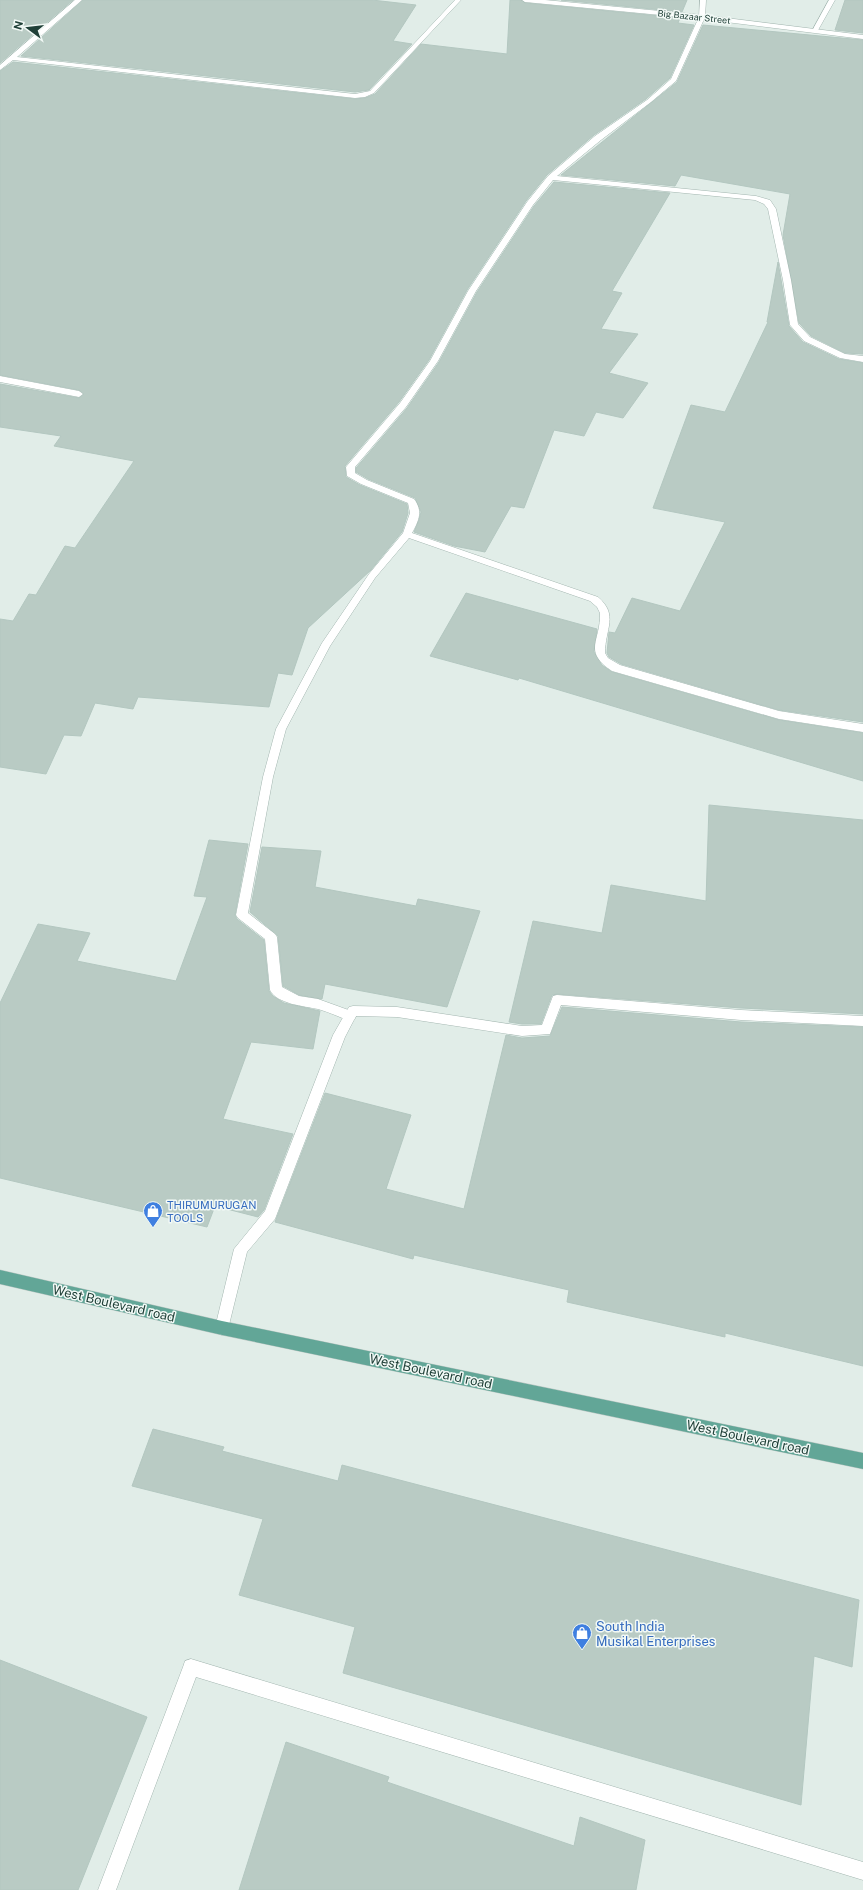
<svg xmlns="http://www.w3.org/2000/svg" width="863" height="1890" font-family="'Public Sans',sans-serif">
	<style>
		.building { fill: #b9cbc4; stroke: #b3c7c0 }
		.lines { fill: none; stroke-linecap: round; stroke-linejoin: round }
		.service-casing { stroke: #a3b6b0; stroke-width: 1 }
		.minor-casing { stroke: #a3b6b0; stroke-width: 1 }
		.tertiary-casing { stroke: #a3b6b0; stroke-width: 1 }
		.primary-casing { stroke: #c1cac7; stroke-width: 1 }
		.service { fill: #fff; fill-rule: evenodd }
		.minor { fill: #fff; fill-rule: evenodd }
		.tertiary { fill: #fff; fill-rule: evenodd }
		.primary { fill: #62a697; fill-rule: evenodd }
		.labels { text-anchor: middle; stroke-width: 3; stroke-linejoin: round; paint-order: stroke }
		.far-street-label { font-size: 9px; fill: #204038; stroke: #f2f9f6 }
		.shop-label { font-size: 11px; fill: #366cbe; stroke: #f2f9f6; text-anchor: start }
		.near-street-label { font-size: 13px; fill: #204038; stroke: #f2f9f6 }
		.near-shop-label { font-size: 13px; fill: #366cbe; stroke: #f2f9f6; text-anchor: start }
	</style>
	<rect width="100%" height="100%" fill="#e1ede8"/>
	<path class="building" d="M 0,0 L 73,0 L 0,63 Z
		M 83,0 L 372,0 L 416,5 L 393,41 L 412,44 L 369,90 L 355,92 L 21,56 Z
		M 510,0 L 521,0 L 525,3 L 680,18 L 678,23 L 694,25 L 670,78 L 646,99 L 594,135 L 547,175 L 526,201 L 467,290 L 429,360 L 399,402 L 345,466 L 346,477 L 360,485 L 407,504 L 408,513 L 402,532 L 371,570 L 308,628 L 292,675 L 278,673 L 269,707 L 138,697 L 133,709 L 95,703 L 81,736 L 64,735 L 46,774 L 0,767 L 0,619 L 13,621 L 29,594 L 36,595 L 65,546 L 75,548 L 134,461 L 54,446 L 61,436 L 0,427 L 0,384 L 79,398 L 84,394 L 79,390 L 0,375 L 0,71 L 13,62 L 355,99 L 365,98 L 375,94 L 421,44 L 507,54 Z
		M 561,0 L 687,0 L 682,12 Z
		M 845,0 L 863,0 L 863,33 L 835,30 Z
		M 703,25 L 863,40 L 863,354 L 845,353 L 811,336 L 799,323 L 783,235 L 790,194 L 681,175 L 675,186 L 561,175 L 677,82 Z
		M 554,182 L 670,193 L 612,291 L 622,293 L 601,329 L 638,334 L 609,373 L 648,383 L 623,418 L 596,412 L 584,436 L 554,430 L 524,508 L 511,506 L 485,552 L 454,546 L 414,532 L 419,520 L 421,512 L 415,498 L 368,479 L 356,472 L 356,468 L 407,408 L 439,362 L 477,292 L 534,206 Z
		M 778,262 L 789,326 L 803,342 L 839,359 L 863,363 L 863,722 L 779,710 L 621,664 L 609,657 L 607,653 L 609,632 L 615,633 L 632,598 L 680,611 L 725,522 L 653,508 L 691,405 L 725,412 L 768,322 L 767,322 Z
		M 466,593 L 597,629 L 594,652 L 602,665 L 612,672 L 779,720 L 863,733 L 863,781 L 519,678 L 518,680 L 430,656 Z
		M 709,805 L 863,820 L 863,1014 L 741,1008 L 557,994 L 552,995 L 541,1024 L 522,1024 L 509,1022 L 533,921 L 602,933 L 611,885 L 706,901 Z
		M 209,840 L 248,844 L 235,915 L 237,919 L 264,940 L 269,991 L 273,996 L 284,1003 L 320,1011 L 313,1049 L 251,1042 L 223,1119 L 293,1134 L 264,1210 L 258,1217 L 215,1206 L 207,1227 L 0,1178 L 0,1003 L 38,924 L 90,933 L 77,961 L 176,981 L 207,897 L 194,896 Z
		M 262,847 L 321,851 L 315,887 L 416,906 L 418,899 L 480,911 L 447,1007 L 325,984 L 322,999 L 299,995 L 283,986 L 278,936 L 250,912 Z
		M 562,1007 L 741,1022 L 863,1027 L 863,1366 L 725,1333 L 725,1337 L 567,1302 L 569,1290 L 414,1255 L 413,1259 L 275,1222 L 325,1093 L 411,1115 L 386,1189 L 464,1209 L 506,1035 L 522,1038 L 550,1036 Z
		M 153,1429 L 224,1447 L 222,1451 L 338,1481 L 342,1465 L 859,1600 L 852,1667 L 814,1656 L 801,1805 L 343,1673 L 355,1627 L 239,1595 L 263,1519 L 132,1486 Z
		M 0,1660 L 147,1717 L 78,1890 L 0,1890 Z
		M 286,1742 L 389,1777 L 387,1782 L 574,1846 L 580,1817 L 645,1840 L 636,1890 L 239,1890 Z"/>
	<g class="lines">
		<defs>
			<path id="service" d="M 557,995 L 741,1010 L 863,1016 L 863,1026 L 741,1020 L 561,1005 L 550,1034 L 522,1036 L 397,1017 L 356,1016 L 345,1037 L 275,1219 L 247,1252 L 227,1333 L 222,1335 L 217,1333 L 215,1328 L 234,1249 L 265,1211 L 333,1035 L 349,1007 L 353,1006 L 397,1007 L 522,1026 L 542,1025 L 553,996 Z"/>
			<path id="minor" d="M 75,0 L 82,0 L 17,57 L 355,94 L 370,91 L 455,0 L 461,0 L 374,93 L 365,97 L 355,98 L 13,60 L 0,70 L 0,65 Z
				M 700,0 L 706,0 L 705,17 L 676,81 L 651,102 L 601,140 L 557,176 L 756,196 L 770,200 L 776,209 L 791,280 L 798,324 L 810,337 L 845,354 L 863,356 L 863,362 L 840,358 L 804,341 L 790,325 L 783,280 L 768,209 L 764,204 L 755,200 L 553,180 L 533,205 L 476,291 L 438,361 L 406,407 L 355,467 L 355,473 L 367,480 L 414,499 C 423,511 419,520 412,533 L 598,597 C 619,615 605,629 605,653 L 608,658 L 620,665 L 779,711 L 863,724 L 863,732 L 779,719 L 612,671 C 582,651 601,641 600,613 L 597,607 L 590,601 L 409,538 L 375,578 L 330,646 L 286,729 L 273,777 L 248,913 L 275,934 L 277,937 L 282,987 L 299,996 L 318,999 L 354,1012 L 356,1016 L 354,1020 L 350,1021 C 339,1017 329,1012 318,1009 C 304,1006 277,1004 270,990 L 265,939 L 238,918 L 236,915 L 263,777 L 276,729 L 322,643 L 369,574 L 403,533 L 410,513 L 408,503 L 361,484 L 347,476 L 346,467 L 400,403 L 430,361 L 468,291 L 527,202 L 548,176 L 595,136 L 647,100 L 671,79 L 699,17 Z
				M 829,0 L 835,0 L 817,32 L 813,32 L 812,31 Z
				M 0,376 L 79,391 L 83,394 L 79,397 L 0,382 Z
				M 191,1659 L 863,1862 L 863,1880 L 196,1677 L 116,1890 L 98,1890 L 183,1667 L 185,1661 Z"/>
			<path id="tertiary" d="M 522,0 L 545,0 L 702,15 L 863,35 L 863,39 L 702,19 L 525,2 Z"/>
			<path id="primary" d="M 0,1270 L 222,1321 L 863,1453 L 863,1469 L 222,1335 L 0,1284 Z"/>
		</defs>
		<use href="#service" class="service-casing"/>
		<use href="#minor" class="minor-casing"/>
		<use href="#tertiary" class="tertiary-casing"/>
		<use href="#primary" class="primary-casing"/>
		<use href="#service" class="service"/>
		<use href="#minor" class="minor"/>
		<use href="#tertiary" class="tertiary"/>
		<use href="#primary" class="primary"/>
	</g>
	<defs>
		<symbol id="shop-pin" viewBox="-11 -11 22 30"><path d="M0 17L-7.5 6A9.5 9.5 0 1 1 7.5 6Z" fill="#3f7fe0" stroke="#f2f9f6"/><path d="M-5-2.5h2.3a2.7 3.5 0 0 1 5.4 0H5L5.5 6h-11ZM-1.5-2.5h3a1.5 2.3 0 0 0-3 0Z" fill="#fff"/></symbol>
	</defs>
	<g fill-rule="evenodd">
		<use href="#shop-pin" x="142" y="1200" width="22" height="30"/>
		<use href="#shop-pin" x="571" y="1622" width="22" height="30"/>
	</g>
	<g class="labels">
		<g class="far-street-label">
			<text transform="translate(694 17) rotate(6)" y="3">Big Bazaar Street</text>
		</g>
		<g class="shop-label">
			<text x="167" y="1209">THIRUMURUGAN<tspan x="167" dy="13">TOOLS</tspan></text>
		</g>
		<g class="near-street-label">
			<text transform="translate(114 1303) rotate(13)" y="5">West Boulevard road</text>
			<text transform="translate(431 1371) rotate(12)" y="5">West Boulevard road</text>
			<text transform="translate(748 1437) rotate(12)" y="5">West Boulevard road</text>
		</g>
		<g class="near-shop-label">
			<text x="596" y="1631">South India<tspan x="596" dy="15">Musikal Enterprises</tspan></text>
		</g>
	</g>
	<g transform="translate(28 28) rotate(285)" stroke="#f2f9f6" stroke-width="3" paint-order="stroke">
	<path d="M0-3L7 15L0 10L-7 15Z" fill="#204038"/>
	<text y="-6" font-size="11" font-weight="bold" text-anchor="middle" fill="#204038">N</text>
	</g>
</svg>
